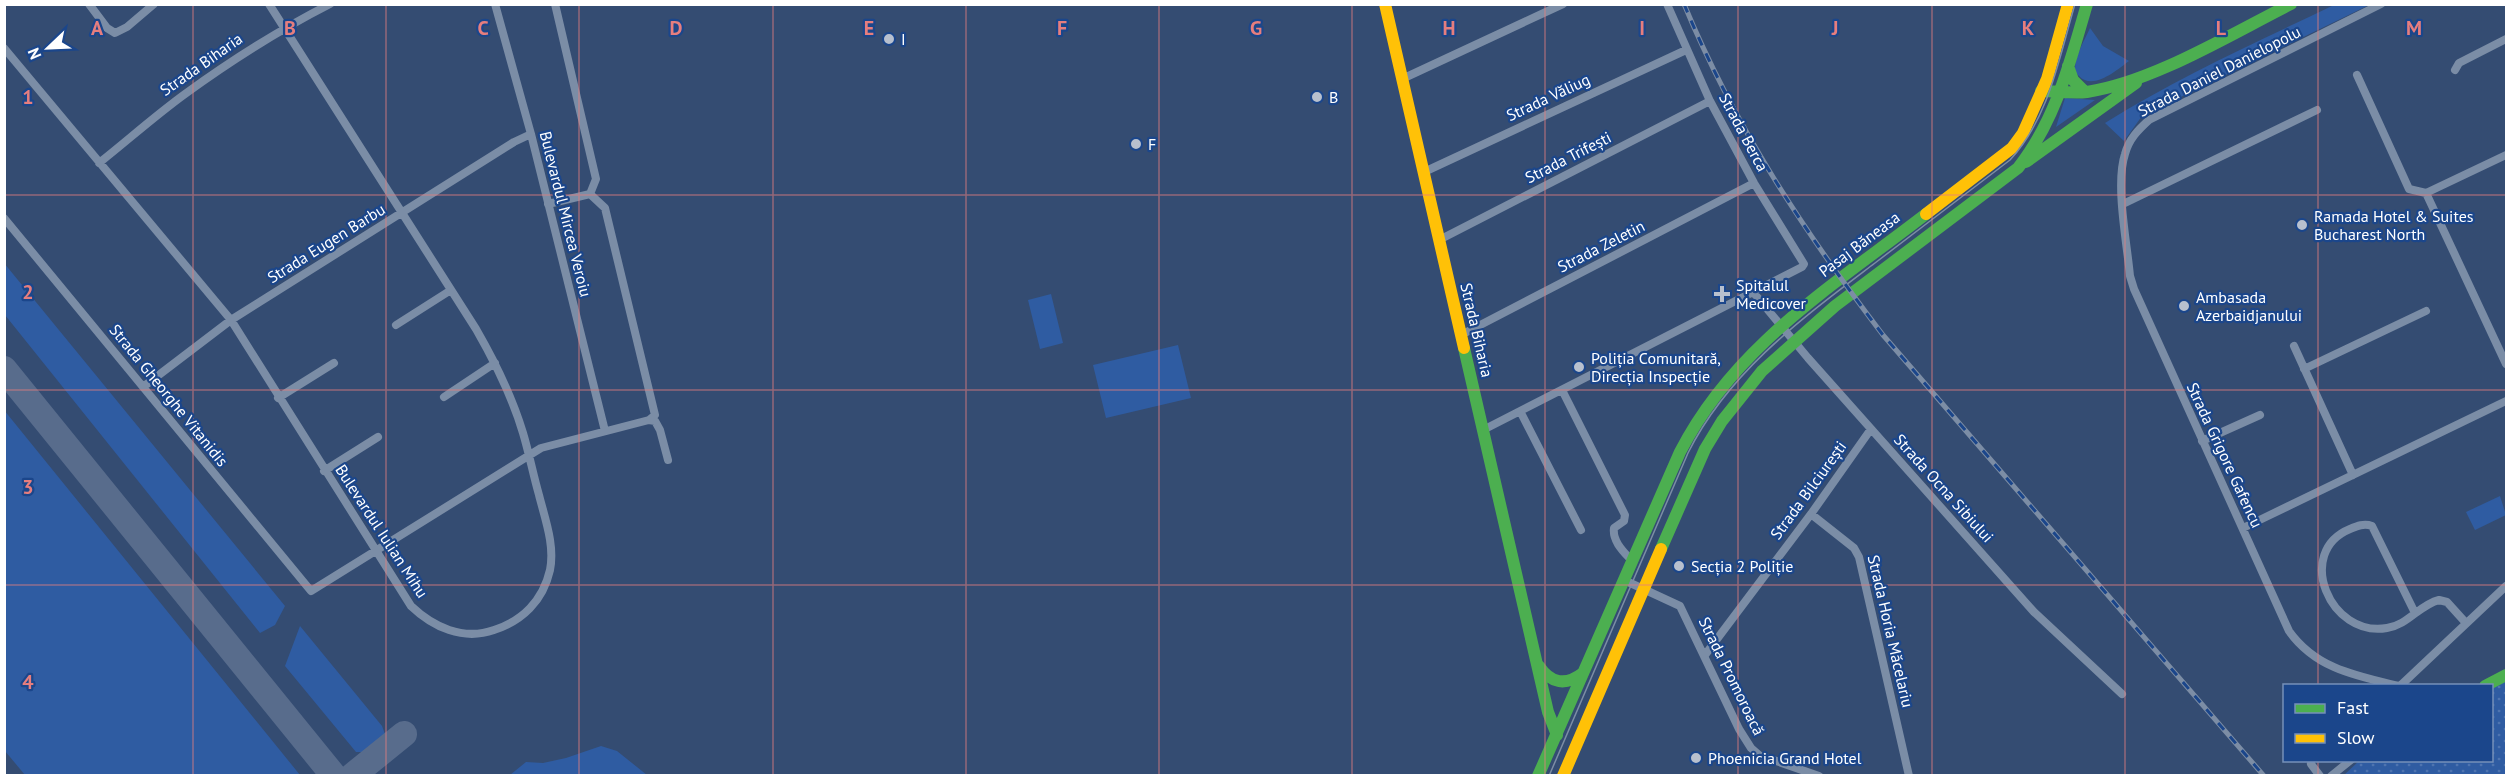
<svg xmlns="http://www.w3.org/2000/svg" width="2511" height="780" font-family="'PT Sans',sans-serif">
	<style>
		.grass { fill: #2f5ca2 }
		.park { fill: url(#park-dots) }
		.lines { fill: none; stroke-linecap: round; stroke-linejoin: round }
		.taxiway { stroke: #586c8c; stroke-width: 26 }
		.street { stroke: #7b8da6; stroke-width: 8 }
		.fast { stroke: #4caf50; stroke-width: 12 }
		.slow { stroke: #ffc107; stroke-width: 12 }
		.tram { stroke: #7c8da5; stroke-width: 1.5 }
		.rail-casing { stroke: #7c8da5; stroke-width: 5 }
		.rail { stroke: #1b468b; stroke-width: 3; stroke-dasharray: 9; stroke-linecap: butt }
		.grid { fill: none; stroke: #e67e7e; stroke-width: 1.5; stroke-opacity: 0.55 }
		.poi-dot { fill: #b8c0ce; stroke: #1b468b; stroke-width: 2 }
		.labels { text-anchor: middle; stroke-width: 4.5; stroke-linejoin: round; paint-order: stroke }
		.poi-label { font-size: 16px; fill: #fff; stroke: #1b468b; text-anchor: start }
		.street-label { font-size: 16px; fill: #fff; stroke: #1b468b }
		.grid-label { font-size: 20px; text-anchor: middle; font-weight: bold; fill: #e67e7e; stroke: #1b468b; stroke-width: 4.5; stroke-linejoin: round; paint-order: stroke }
	</style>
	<defs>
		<pattern id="park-dots" width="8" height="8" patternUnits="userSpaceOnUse" patternTransform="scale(1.5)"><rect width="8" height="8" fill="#2f5ca2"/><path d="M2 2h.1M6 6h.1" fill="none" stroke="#4e74b0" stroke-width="1.8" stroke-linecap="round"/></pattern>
	</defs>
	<rect width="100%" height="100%" fill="#344c72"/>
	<path class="grass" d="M 2334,5 L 2369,5 L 2142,116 L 2124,141 L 2105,123 C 2178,77 2257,42 2334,5 Z
		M 2090,28 L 2103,46 L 2129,61 C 2117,70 2093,91 2079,76 C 2076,73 2075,72 2075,68 C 2075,56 2085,39 2090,28 Z
		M 2065,98 L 2095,100 L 2056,127 Z
		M 4,263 L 285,606 L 275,625 L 260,633 L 5,315 Z
		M 1051,294 L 1063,343 L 1040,349 L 1028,300 Z
		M 1178,345 L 1191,398 L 1106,418 L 1093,365 Z
		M 4,410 L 300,775 L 25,775 L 5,751 Z
		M 2500,496 L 2506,515 L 2475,530 L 2466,512 Z
		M 300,626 L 382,726 L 385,734 L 364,752 L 356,752 L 285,666 Z
		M 601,746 L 617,751 L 647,775 L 510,775 L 526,762 L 543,763 L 566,758 Z"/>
	<path class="park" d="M 2506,675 L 2506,775 L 2343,776 L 2359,761 L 2492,760 L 2492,686 Z"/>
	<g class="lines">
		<path class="taxiway" d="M 4,369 L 334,776
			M 352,776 L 404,734"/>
		<path class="street" d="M 89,4 L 107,28 L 115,33 L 127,27 L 154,4
			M 495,4 L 531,134 L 605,431
			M 555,4 L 596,179 L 590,194
			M 2381,4 L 2149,120 C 2138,130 2129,139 2125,154 C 2115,184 2127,243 2130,276 L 2134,289 L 2289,631 C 2316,669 2357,676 2399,686
			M 4,48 L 231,320 L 411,606 C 433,627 463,641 494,630 C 522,621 543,601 550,570 C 555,545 545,519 539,495 C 533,474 529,453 523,433 C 512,396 495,362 476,329 L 269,4
			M 2455,70 L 2459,63 L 2506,39
			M 2357,75 L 2409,189 L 2426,193 L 2506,364
			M 1402,79 L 1563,4
			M 99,163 C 128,140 156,115 185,94 C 232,60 279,30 330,4
			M 1424,172 L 1686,50
			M 2426,193 L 2506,155
			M 548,204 L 590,194 L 605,208 L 655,415 L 649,420
			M 2123,204 L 2317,110
			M 4,218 L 311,591 L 541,448 L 649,420 L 655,421 L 660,430 L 668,460
			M 1439,240 L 1710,101
			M 1753,292 L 1808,358 L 2034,612 L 2122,694
			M 396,325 L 451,290
			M 1461,335 L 1754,183
			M 2294,346 L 2353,475
			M 2304,369 L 2426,311
			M 143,387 L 231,320 L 514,142 L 531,134
			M 1562,390 L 1625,515 L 1624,521 L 1614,528 C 1612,542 1625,553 1633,562
			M 444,397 L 495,363
			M 278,398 L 334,363
			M 1520,411 L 1581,530
			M 1483,430 L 1802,267 L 1804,264 L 1754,183 L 1710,101 L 1667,4
			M 2202,441 L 2260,415
			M 324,471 L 378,437
			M 1811,514 L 1854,548 L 1859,557 L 1909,776
			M 2243,528 L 2506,401
			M 1626,581 L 1680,606 L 1739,729 L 1751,748 L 1759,755 L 1819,776
			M 2415,613 L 2372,526 C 2364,523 2357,526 2350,529 C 2294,552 2330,638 2387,628 C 2408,625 2419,605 2439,600 L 2447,602 L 2466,623
			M 1705,655 L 1811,514 L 1871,429
			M 2400,686 L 2506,586
			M 2311,764 L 2320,776
			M 2331,776 L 2351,760"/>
		<path class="fast" d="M 2068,66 L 2073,80 L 2085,92
			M 2041,91 C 2056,91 2073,94 2087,92 C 2153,82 2231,34 2291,4
			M 2026,162 L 2136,83
			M 1464,348 L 1548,712 L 1557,735
			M 1661,549 L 1705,449 L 1722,421 L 1762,371 L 1835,306 L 2018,168 C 2056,120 2070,62 2087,4
			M 1539,666 C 1551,684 1566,686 1583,673
			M 2485,686 L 2506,675
			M 1538,776 L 1680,452 C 1735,345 1833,286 1926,214"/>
		<path class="slow" d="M 1385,4 L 1464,348
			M 1926,214 L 2012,148 L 2023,133 L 2047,79 L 2068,4
			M 1563,776 L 1661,549"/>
		<path class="tram" d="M 1549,776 L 1688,453 C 1729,371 1804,317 1875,263 C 1920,229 1965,194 2010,160 C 2049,118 2059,58 2075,4"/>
		<defs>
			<path id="rail" d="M 1684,4 C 1735,127 1803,230 1883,335 L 2264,776"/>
		</defs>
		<use href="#rail" class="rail-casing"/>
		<use href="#rail" class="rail"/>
	</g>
	<path class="grid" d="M 193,4 L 193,776M 386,4 L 386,776M 579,4 L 579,776M 773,4 L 773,776M 966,4 L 966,776M 1159,4 L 1159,776M 1352,4 L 1352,776M 1545,4 L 1545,776M 1738,4 L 1738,776M 1932,4 L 1932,776M 2125,4 L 2125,776M 2318,4 L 2318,686M 4,195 L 2506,195M 4,390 L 2506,390M 4,585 L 2506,585M 2318,760 L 2318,776"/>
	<g class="poi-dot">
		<circle cx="889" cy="39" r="6"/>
		<circle cx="1317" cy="97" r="6"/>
		<circle cx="1136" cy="144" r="6"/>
		<circle cx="2302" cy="225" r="6"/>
		<path d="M1719 285h6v6h6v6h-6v6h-6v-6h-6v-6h6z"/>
		<circle cx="2184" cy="306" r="6"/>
		<circle cx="1579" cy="367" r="6"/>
		<circle cx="1679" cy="566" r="6"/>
		<circle cx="1696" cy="758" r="6"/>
	</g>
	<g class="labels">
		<g class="poi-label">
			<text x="901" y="45">I</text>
			<text x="1329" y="103">B</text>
			<text x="1148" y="150">F</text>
			<text x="2314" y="222">Ramada Hotel &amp; Suites<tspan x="2314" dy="18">Bucharest North</tspan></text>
			<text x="1736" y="291">Spitalul<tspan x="1736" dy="18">Medicover</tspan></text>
			<text x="2196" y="303">Ambasada<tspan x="2196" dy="18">Azerbaidjanului</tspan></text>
			<text x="1591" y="364">Poliția Comunitară,<tspan x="1591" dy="18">Direcția Inspecție</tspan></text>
			<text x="1691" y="572">Secția 2 Poliție</text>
			<text x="1708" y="764">Phoenicia Grand Hotel</text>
		</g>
		<g class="street-label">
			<text transform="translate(201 64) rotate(-35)" y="6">Strada Biharia</text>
			<text transform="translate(2219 71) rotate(-27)" y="6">Strada Daniel Danielopolu</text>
			<text transform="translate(1548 97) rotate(-25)" y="6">Strada Văliug</text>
			<text transform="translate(1744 132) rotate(62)" y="6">Strada Berca</text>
			<text transform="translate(1568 157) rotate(-27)" y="6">Strada Trifești</text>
			<text transform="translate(566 214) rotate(76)" y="6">Bulevardul Mircea Veroiu</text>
			<text transform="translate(326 243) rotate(-32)" y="6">Strada Eugen Barbu</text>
			<text transform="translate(1859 244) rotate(-37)" y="6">Pasaj Băneasa</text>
			<text transform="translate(1601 246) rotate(-27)" y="6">Strada Zeletin</text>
			<text transform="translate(1477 330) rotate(77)" y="6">Strada Biharia</text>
			<text transform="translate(169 395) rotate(51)" y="6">Strada Gheorghe Vitanidis</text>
			<text transform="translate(2225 455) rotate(65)" y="6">Strada Grigore Gafencu</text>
			<text transform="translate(1944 488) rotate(48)" y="6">Strada Ocna Sibiului</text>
			<text transform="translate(1808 490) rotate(-54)" y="6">Strada Bilciurești</text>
			<text transform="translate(382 531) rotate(57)" y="6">Bulevardul Iulian Mihu</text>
			<text transform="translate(1891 631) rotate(77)" y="6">Strada Horia Măcelariu</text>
			<text transform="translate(1732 676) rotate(64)" y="6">Strada Promoroacă</text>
		</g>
	</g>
	<g class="grid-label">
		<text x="97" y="35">A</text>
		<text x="290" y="35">B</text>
		<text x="483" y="35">C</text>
		<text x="676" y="35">D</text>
		<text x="869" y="35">E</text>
		<text x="1062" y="35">F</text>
		<text x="1256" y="35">G</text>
		<text x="1449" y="35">H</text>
		<text x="1642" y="35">I</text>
		<text x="1835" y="35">J</text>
		<text x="2028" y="35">K</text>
		<text x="2221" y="35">L</text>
		<text x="2414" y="35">M</text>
		<text x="28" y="104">1</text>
		<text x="28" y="299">2</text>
		<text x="28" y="494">3</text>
		<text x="28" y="689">4</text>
	</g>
	<rect width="2511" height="780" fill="none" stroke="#ffffff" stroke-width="12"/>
	<rect x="2283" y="684" width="210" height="78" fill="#1b468b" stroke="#7690b9" stroke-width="1.5"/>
	<rect x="2295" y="704" width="30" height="9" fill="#4caf50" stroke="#7690b9" stroke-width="1.5"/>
	<text x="2337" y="714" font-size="18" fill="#ffffff">Fast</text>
	<rect x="2295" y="734" width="30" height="9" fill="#ffc107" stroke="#7690b9" stroke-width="1.5"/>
	<text x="2337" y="744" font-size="18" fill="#ffffff">Slow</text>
	<g transform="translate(48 48) rotate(247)" stroke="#1b468b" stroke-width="4.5" paint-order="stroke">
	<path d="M0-4.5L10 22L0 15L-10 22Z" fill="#ffffff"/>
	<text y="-9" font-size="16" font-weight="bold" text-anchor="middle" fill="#ffffff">N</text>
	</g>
</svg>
